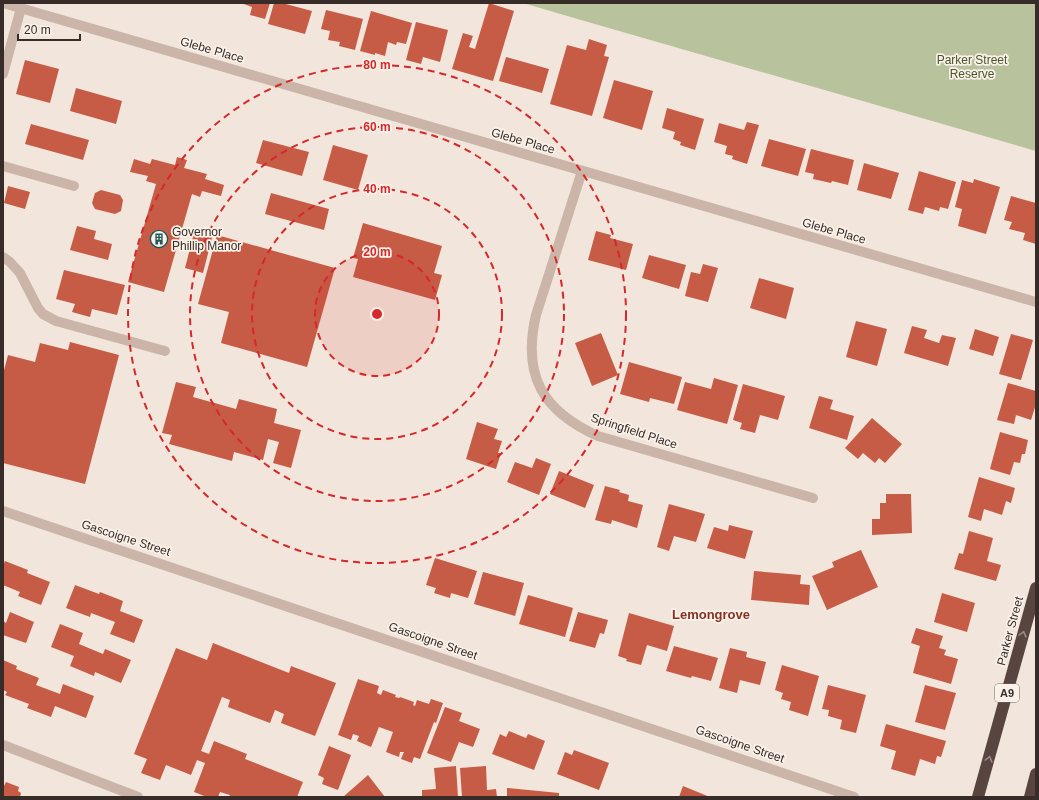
<svg xmlns="http://www.w3.org/2000/svg" width="1039" height="800" font-family="Helvetica,sans-serif">
	<style>
		.green { fill: #b8c29c }
		.building { fill: #c75c46 }
		.lines { fill: none; stroke-linecap: round; stroke-linejoin: round }
		.minor { stroke: #cbb5a8; stroke-width: 10 }
		.highway { stroke: #58453f; stroke-width: 12 }
		.oneway { stroke: #998a83 }
		.ring { fill: none; stroke: #d62828; stroke-width: 2; stroke-dasharray: 7 5 }
		.labels { text-anchor: middle; stroke-width: 3.5; stroke-linejoin: round; paint-order: stroke }
		.shield { fill: #faf1e9; stroke: #726762; stroke-width: 1 }
		.shield-label { font-size: 11px; font-weight: bold; fill: #372c28 }
		.street-label { font-size: 12px; fill: #372c28; stroke: #faf1e9 }
		.park-label { font-size: 12px; fill: #4a562c; stroke: #faf1e9 }
		.poi-label { font-size: 12px; fill: #372c28; stroke: #faf1e9; text-anchor: start }
		.neighbourhood-label { font-size: 13px; font-weight: bold; fill: #873221; stroke: #faf1e9 }
		.centre { fill: #d62828; stroke: #faf1e9; stroke-width: 2 }
		.ring-label { font-size: 12px; text-anchor: middle; font-weight: bold; fill: #d62828; stroke: #faf1e9; stroke-width: 3.5; stroke-linejoin: round; paint-order: stroke }
	</style>
	<rect width="100%" height="100%" fill="#f2e6dc"/>
	<path class="green" d="M 523,3 L 1036,3 L 1036,151 L 581,20 Z"/>
	<path class="building" d="M 241,3 L 270,3 L 265,19 L 250,15 L 252,7 Z
		M 274,3 L 282,3 L 312,11 L 305,34 L 268,24 Z
		M 489,3 L 514,11 L 493,81 L 452,69 L 463,33 L 473,36 L 469,47 L 475,49 Z
		M 326,10 L 363,19 L 355,50 L 339,46 L 340,42 L 328,40 L 330,31 L 321,29 Z
		M 371,11 L 412,23 L 406,44 L 397,42 L 396,45 L 388,42 L 385,56 L 375,53 L 375,55 L 360,51 Z
		M 416,22 L 448,30 L 440,62 L 423,57 L 421,64 L 406,60 Z
		M 589,39 L 607,45 L 604,56 L 609,57 L 592,116 L 550,104 L 567,45 L 586,50 Z
		M 506,57 L 549,69 L 542,93 L 499,81 Z
		M 25,60 L 59,69 L 50,103 L 16,94 Z
		M 614,80 L 653,91 L 642,130 L 603,118 Z
		M 76,88 L 122,101 L 116,124 L 70,111 Z
		M 667,108 L 704,119 L 695,150 L 680,145 L 681,142 L 673,139 L 675,132 L 662,128 Z
		M 747,122 L 759,125 L 747,164 L 732,159 L 733,156 L 725,154 L 727,146 L 714,142 L 719,123 L 744,130 Z
		M 31,124 L 89,140 L 83,160 L 25,144 Z
		M 769,139 L 806,149 L 798,176 L 761,166 Z
		M 263,140 L 309,152 L 302,176 L 256,163 Z
		M 333,145 L 368,155 L 358,190 L 323,180 Z
		M 811,149 L 854,160 L 848,185 L 832,181 L 831,183 L 813,179 L 814,174 L 805,172 Z
		M 177,157 L 187,160 L 184,168 L 207,174 L 205,179 L 224,185 L 221,196 L 202,191 L 200,197 L 192,194 L 164,292 L 128,282 L 156,184 L 146,181 L 148,176 L 130,172 L 134,159 L 150,164 L 152,159 L 175,165 Z
		M 864,163 L 899,173 L 891,199 L 857,190 Z
		M 919,171 L 956,182 L 948,209 L 940,207 L 939,211 L 925,207 L 923,214 L 908,210 Z
		M 974,179 L 1000,187 L 986,234 L 958,226 L 962,209 L 955,207 L 962,180 L 973,183 Z
		M 8,186 L 30,192 L 25,209 L 4,203 Z
		M 101,190 L 120,195 L 123,200 L 121,211 L 115,214 L 95,209 L 92,203 L 95,193 Z
		M 271,193 L 329,209 L 324,230 L 265,214 Z
		M 1011,196 L 1036,203 L 1036,244 L 1023,240 L 1025,233 L 1009,229 L 1012,222 L 1004,220 Z
		M 363,223 L 442,246 L 434,273 L 442,275 L 435,300 L 353,277 L 358,259 L 353,258 Z
		M 77,226 L 96,231 L 94,239 L 112,244 L 108,260 L 70,250 Z
		M 195,229 L 213,234 L 203,273 L 185,268 Z
		M 596,231 L 611,235 L 610,238 L 633,244 L 626,270 L 588,260 Z
		M 217,235 L 335,268 L 307,367 L 221,343 L 229,312 L 198,304 Z
		M 649,255 L 686,265 L 679,289 L 642,278 Z
		M 703,264 L 718,268 L 708,302 L 685,296 L 691,272 L 700,274 Z
		M 64,270 L 125,285 L 117,315 L 92,309 L 90,317 L 72,312 L 75,304 L 56,299 Z
		M 759,278 L 794,288 L 786,319 L 750,308 Z
		M 856,321 L 887,329 L 877,366 L 846,357 Z
		M 912,326 L 927,330 L 924,338 L 939,343 L 942,335 L 956,338 L 948,366 L 904,353 Z
		M 975,329 L 999,337 L 993,356 L 969,349 Z
		M 601,333 L 618,375 L 592,386 L 575,343 Z
		M 1011,334 L 1033,340 L 1021,380 L 999,374 Z
		M 70,342 L 119,355 L 85,484 L 3,463 L 3,374 L 8,355 L 35,362 L 40,343 L 68,350 Z
		M 629,362 L 682,377 L 674,404 L 650,398 L 649,402 L 620,394 Z
		M 714,378 L 738,385 L 727,424 L 677,410 L 685,382 L 711,389 Z
		M 176,382 L 196,387 L 193,397 L 236,409 L 239,399 L 277,409 L 274,423 L 301,430 L 291,468 L 273,463 L 279,442 L 268,439 L 263,460 L 234,452 L 232,461 L 169,444 L 172,435 L 162,433 Z
		M 1008,383 L 1036,391 L 1036,404 L 1031,420 L 1016,415 L 1014,424 L 997,420 Z
		M 743,384 L 785,396 L 778,420 L 760,415 L 755,433 L 740,429 L 742,423 L 733,420 Z
		M 819,396 L 833,400 L 830,409 L 854,416 L 847,440 L 809,428 Z
		M 872,418 L 902,444 L 885,463 L 879,458 L 875,463 L 863,453 L 858,459 L 845,448 Z
		M 477,422 L 498,429 L 494,439 L 502,441 L 498,453 L 501,453 L 496,469 L 466,459 Z
		M 1000,432 L 1028,440 L 1025,454 L 1022,454 L 1020,463 L 1014,462 L 1010,475 L 990,469 Z
		M 536,458 L 551,464 L 539,495 L 507,482 L 515,462 L 532,468 Z
		M 559,471 L 594,485 L 585,508 L 550,494 Z
		M 979,477 L 1015,488 L 1011,503 L 1006,501 L 1002,515 L 984,509 L 981,521 L 968,517 Z
		M 605,486 L 620,490 L 619,492 L 629,495 L 628,501 L 643,505 L 637,528 L 612,520 L 611,524 L 595,520 Z
		M 886,494 L 911,494 L 912,533 L 872,535 L 872,519 L 880,519 L 880,503 L 886,503 Z
		M 669,504 L 705,514 L 696,542 L 674,536 L 669,551 L 657,547 Z
		M 729,525 L 753,531 L 745,559 L 707,548 L 714,527 L 728,531 Z
		M 969,531 L 993,538 L 987,561 L 1001,565 L 996,581 L 954,569 L 959,553 L 963,554 Z
		M 861,550 L 878,587 L 827,610 L 812,576 L 834,567 L 832,562 Z
		M 435,558 L 477,571 L 468,598 L 451,593 L 450,598 L 434,593 L 436,588 L 426,585 Z
		M 5,561 L 28,570 L 27,573 L 50,582 L 41,605 L 18,596 L 20,592 L 3,585 L 3,565 Z
		M 754,571 L 801,575 L 800,584 L 810,585 L 809,605 L 751,600 Z
		M 483,572 L 524,583 L 515,616 L 474,604 Z
		M 75,585 L 99,594 L 100,592 L 123,601 L 120,611 L 143,620 L 134,643 L 110,634 L 115,622 L 91,613 L 90,617 L 66,608 Z
		M 942,593 L 975,603 L 967,632 L 934,622 Z
		M 528,595 L 573,608 L 565,637 L 519,624 Z
		M 10,612 L 34,622 L 26,643 L 3,635 L 3,621 L 6,623 Z
		M 578,612 L 608,620 L 604,634 L 600,633 L 595,648 L 569,641 Z
		M 629,613 L 674,626 L 667,651 L 647,645 L 641,665 L 626,661 L 627,659 L 618,656 Z
		M 60,624 L 83,633 L 79,644 L 103,654 L 105,649 L 131,660 L 121,683 L 95,672 L 94,676 L 70,666 L 74,656 L 51,647 Z
		M 916,628 L 943,636 L 939,648 L 946,650 L 944,655 L 958,659 L 951,684 L 913,673 L 920,646 L 911,643 Z
		M 213,643 L 289,673 L 291,666 L 336,683 L 315,736 L 281,723 L 284,714 L 275,710 L 270,723 L 228,707 L 230,700 L 222,697 L 201,751 L 209,754 L 214,741 L 247,754 L 245,759 L 303,782 L 297,797 L 229,797 L 230,795 L 220,792 L 218,797 L 207,797 L 194,792 L 205,763 L 197,760 L 191,775 L 166,765 L 160,780 L 141,773 L 147,759 L 134,754 L 176,648 L 207,660 Z
		M 674,646 L 718,658 L 711,681 L 692,676 L 691,678 L 666,671 Z
		M 730,648 L 747,652 L 746,657 L 766,662 L 760,685 L 740,680 L 737,693 L 719,688 Z
		M 3,660 L 17,666 L 16,669 L 39,678 L 36,685 L 60,694 L 63,684 L 94,696 L 86,718 L 55,706 L 51,717 L 27,708 L 29,704 L 5,695 L 7,692 L 3,690 Z
		M 782,665 L 819,676 L 808,716 L 789,710 L 791,702 L 781,699 L 783,693 L 775,690 Z
		M 358,679 L 379,686 L 377,693 L 381,695 L 383,690 L 396,695 L 395,697 L 399,698 L 400,697 L 414,702 L 413,705 L 415,706 L 417,700 L 429,704 L 431,699 L 443,703 L 436,723 L 434,722 L 420,759 L 414,757 L 412,763 L 401,759 L 404,752 L 400,752 L 399,757 L 386,752 L 393,732 L 379,727 L 371,747 L 357,741 L 359,736 L 353,734 L 351,740 L 338,735 Z
		M 828,685 L 866,695 L 856,733 L 840,729 L 842,720 L 828,716 L 829,710 L 822,709 Z
		M 925,685 L 956,693 L 945,730 L 915,722 Z
		M 445,707 L 462,713 L 459,721 L 480,729 L 473,747 L 459,742 L 451,762 L 427,753 Z
		M 886,724 L 946,741 L 941,757 L 937,756 L 935,764 L 920,759 L 915,776 L 891,769 L 896,751 L 880,746 Z
		M 509,731 L 526,738 L 528,734 L 545,741 L 534,770 L 492,754 L 500,734 L 506,737 Z
		M 329,746 L 351,755 L 338,790 L 322,784 L 324,778 L 318,775 Z
		M 574,750 L 609,763 L 599,790 L 557,774 L 565,752 L 572,755 Z
		M 456,766 L 458,797 L 422,797 L 422,790 L 436,789 L 434,768 Z
		M 486,766 L 487,790 L 496,789 L 497,797 L 462,797 L 460,768 Z
		M 368,775 L 385,797 L 343,797 Z
		M 6,782 L 19,787 L 18,791 L 21,793 L 20,797 L 3,797 L 3,785 L 4,786 Z
		M 683,786 L 710,797 L 679,797 Z
		M 507,788 L 559,793 L 559,797 L 507,797 Z"/>
	<g class="lines">
		<path class="minor" d="M 3,3 L 1036,302
			M 3,74 L 21,8
			M 3,166 L 74,186
			M 582,171 L 536,315 C 522,375 542,411 598,436 L 813,498
			M 3,257 L 10,262 L 20,273 L 38,308 L 43,314 L 56,321 L 165,351
			M 3,511 L 854,797
			M 3,745 L 138,797"/>
		<path class="highway" d="M 978,797 L 1036,588
			M 1030,797 L 1036,774"/>
	</g>
	<defs><path id="oneway-chevron" d="M-2-3.5L2.5 0L-2 3.5" fill="none" stroke-width="1.6" stroke-linecap="round" stroke-linejoin="round"/></defs>
	<g class="oneway">
		<use href="#oneway-chevron" transform="translate(1023 634) rotate(-75)"/>
		<use href="#oneway-chevron" transform="translate(989 759) rotate(-75)"/>
	</g>
	<circle cx="377" cy="314" r="62" fill="#d62828" fill-opacity=".12"/>
	<g class="ring">
		<circle cx="377" cy="314" r="62"/>
		<circle cx="377" cy="314" r="125"/>
		<circle cx="377" cy="314" r="187"/>
		<circle cx="377" cy="314" r="249"/>
	</g>
	<defs>
		<symbol id="building-ring" viewBox="-11 -11 22 22"><circle r="9.5" fill="#faf1e9" stroke="#1d5a59" stroke-width="1.5"/><path d="M-4-6H4V6H1V3H-1V6H-4ZM-2.5-4.3h1.7v1.8h-1.7ZM.8-4.3h1.7v1.8H.8ZM-2.5-1h1.7V.8h-1.7ZM.8-1h1.7V.8H.8Z" fill="#1d5a59"/></symbol>
	</defs>
	<g fill-rule="evenodd">
		<use href="#building-ring" x="149" y="229" width="20" height="20"/>
	</g>
	<g class="labels">
		<rect class="shield" x="995" y="684" width="24" height="18" rx="3"/>
		<g class="shield-label">
			<text x="1007" y="697">A9</text>
		</g>
		<g class="street-label">
			<text transform="translate(212 50) rotate(16)" y="4">Glebe Place</text>
			<text transform="translate(523 141) rotate(16)" y="4">Glebe Place</text>
			<text transform="translate(834 231) rotate(16)" y="4">Glebe Place</text>
			<text transform="translate(634 431) rotate(18)" y="4">Springfield Place</text>
			<text transform="translate(126 538) rotate(18)" y="4">Gascoigne Street</text>
			<text transform="translate(1010 631) rotate(-75)" y="4">Parker Street</text>
			<text transform="translate(433 641) rotate(19)" y="4">Gascoigne Street</text>
			<text transform="translate(740 744) rotate(19)" y="4">Gascoigne Street</text>
		</g>
		<g class="park-label">
			<text x="972" y="64">Parker Street<tspan x="972" dy="14">Reserve</tspan></text>
		</g>
		<g class="poi-label">
			<text x="172" y="236">Governor<tspan x="172" dy="14">Phillip Manor</tspan></text>
		</g>
		<g class="neighbourhood-label">
			<text x="711" y="619">Lemongrove</text>
		</g>
	</g>
	<circle cx="377" cy="314" r="6" class="centre"/>
	<g class="ring-label">
		<text x="377" y="69">80 m</text>
		<text x="377" y="131">60 m</text>
		<text x="377" y="193">40 m</text>
		<text x="377" y="256">20 m</text>
	</g>
	<rect width="1039" height="800" fill="none" stroke="#372c28" stroke-width="8"/>
	<path d="M18 34v6h62v-6" fill="none" stroke="#372c28" stroke-width="2"/>
	<text x="24" y="34" font-size="12" fill="#372c28" stroke="#faf1e9" stroke-width="3" paint-order="stroke">20 m</text>
</svg>
